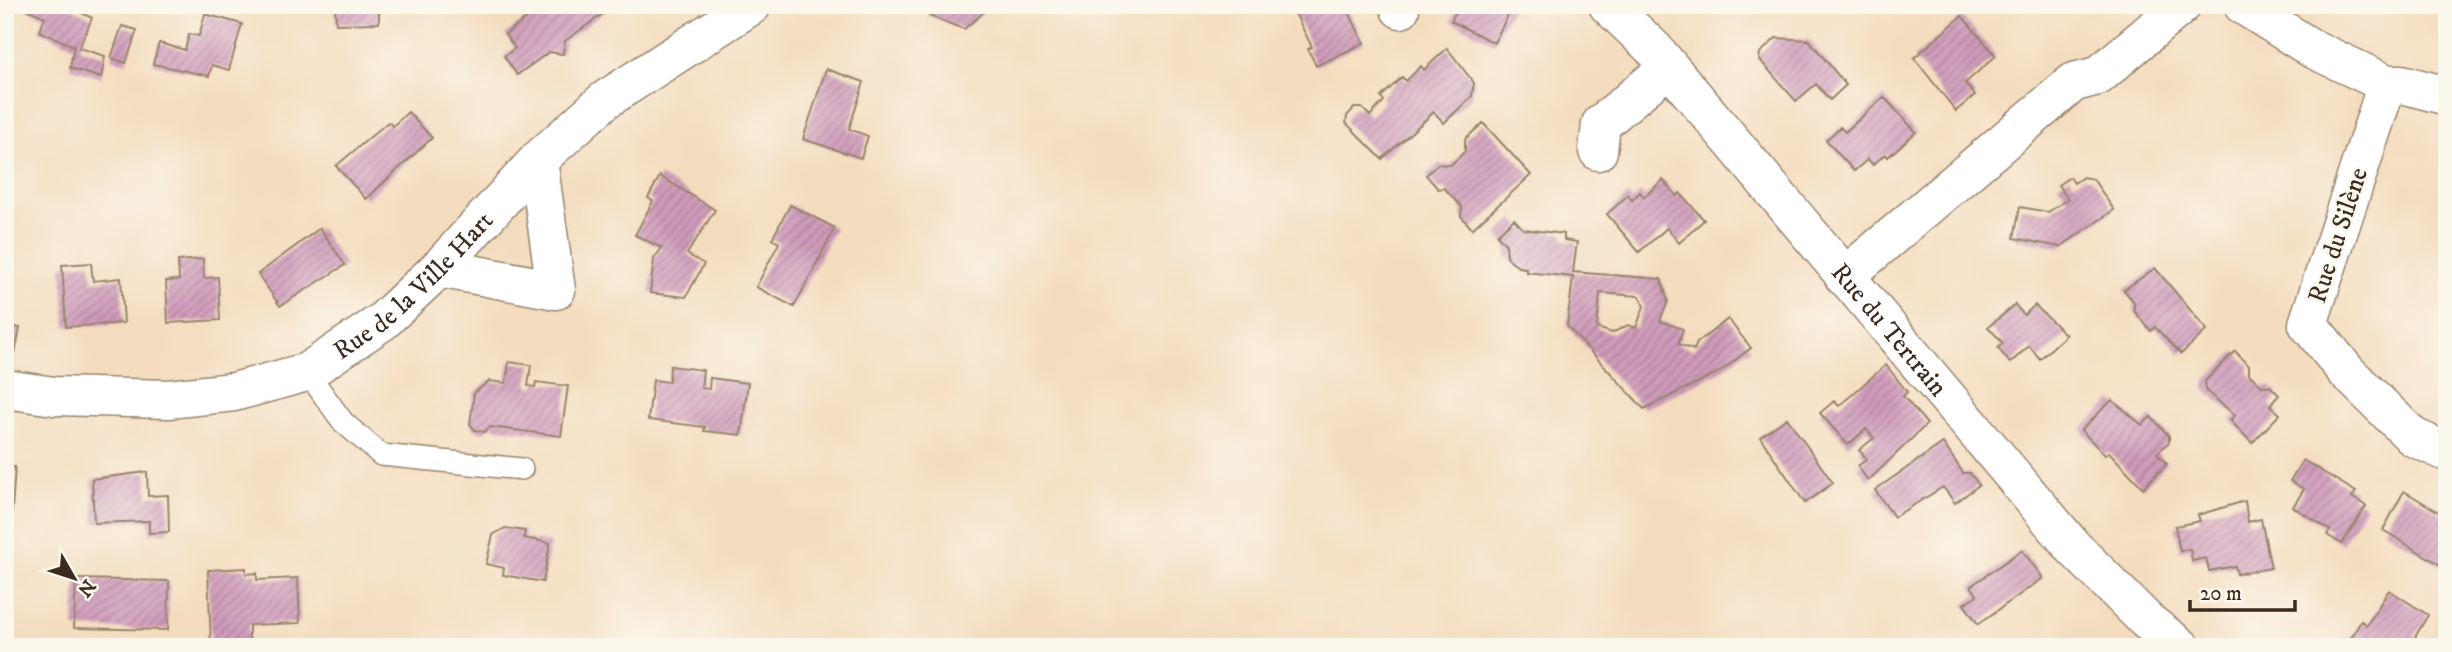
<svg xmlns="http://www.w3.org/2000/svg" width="2452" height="652" font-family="'IM FELL DW Pica',serif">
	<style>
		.building { fill: url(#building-hatch); fill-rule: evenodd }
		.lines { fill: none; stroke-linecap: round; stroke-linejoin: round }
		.service-casing { stroke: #98846e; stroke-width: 24 }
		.minor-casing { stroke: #98846e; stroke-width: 41 }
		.tertiary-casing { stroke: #98846e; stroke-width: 41 }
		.service { stroke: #fff; stroke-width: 21 }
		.minor { stroke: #fff; stroke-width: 38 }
		.tertiary { stroke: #fff; stroke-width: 38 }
		.labels { text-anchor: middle; stroke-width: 5; stroke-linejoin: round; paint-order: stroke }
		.street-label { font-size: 26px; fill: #3b2a1e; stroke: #fbf7ec }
	</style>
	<defs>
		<pattern id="building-hatch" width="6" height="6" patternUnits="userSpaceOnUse" patternTransform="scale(1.75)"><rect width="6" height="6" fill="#d09bbb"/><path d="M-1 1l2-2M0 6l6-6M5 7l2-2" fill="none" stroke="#aa7f97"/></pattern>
	</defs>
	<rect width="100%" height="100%" fill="#fbf7ec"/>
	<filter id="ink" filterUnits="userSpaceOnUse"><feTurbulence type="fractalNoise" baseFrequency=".0143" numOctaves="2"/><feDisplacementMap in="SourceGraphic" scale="14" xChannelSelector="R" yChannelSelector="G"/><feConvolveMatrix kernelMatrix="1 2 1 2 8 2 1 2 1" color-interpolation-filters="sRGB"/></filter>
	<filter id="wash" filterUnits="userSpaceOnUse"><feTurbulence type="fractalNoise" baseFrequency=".00686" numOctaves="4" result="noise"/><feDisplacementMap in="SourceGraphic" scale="28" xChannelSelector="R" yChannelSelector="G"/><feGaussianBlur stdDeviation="1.57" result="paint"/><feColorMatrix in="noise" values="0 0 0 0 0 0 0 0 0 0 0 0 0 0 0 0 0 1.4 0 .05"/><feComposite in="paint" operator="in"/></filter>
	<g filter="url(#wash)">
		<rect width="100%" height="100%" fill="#f4ddbf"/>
		<g id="blocks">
			<path class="building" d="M 25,5 L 66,5 L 92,18 L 79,48 L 105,56 L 101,78 L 70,68 L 74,46 L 39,31 L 45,17 L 24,8 Z
				M 335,5 L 379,5 L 379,23 L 336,24 Z
				M 528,5 L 615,5 L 565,41 L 563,54 L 549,52 L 517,75 L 504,56 L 515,48 L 505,34 L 526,19 Z
				M 933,5 L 992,5 L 964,29 L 929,16 Z
				M 1291,5 L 1341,5 L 1344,12 L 1348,10 L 1364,43 L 1316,66 L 1308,49 L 1312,47 Z
				M 1459,5 L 1467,8 L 1468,5 L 1513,5 L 1494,43 L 1451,21 Z
				M 205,14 L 242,24 L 229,70 L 212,65 L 209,76 L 153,64 L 159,43 L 185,50 L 189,34 L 199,36 Z
				M 1962,16 L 1996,56 L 1965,83 L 1975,95 L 1956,111 L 1914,58 Z
				M 122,26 L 137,30 L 126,63 L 111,58 Z
				M 1776,38 L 1809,40 L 1846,85 L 1830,100 L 1816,84 L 1796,101 L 1759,59 L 1760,53 Z
				M 1447,48 L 1474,83 L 1472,96 L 1444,123 L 1434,112 L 1382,159 L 1346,123 L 1347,116 L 1354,108 L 1362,108 L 1370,116 L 1384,101 L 1381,97 L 1402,77 L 1406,81 L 1421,66 L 1424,70 Z
				M 826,69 L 864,82 L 849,129 L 868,136 L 861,158 L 803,139 Z
				M 1884,97 L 1916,132 L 1888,157 L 1885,154 L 1873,165 L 1868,159 L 1854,171 L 1826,140 L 1840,127 L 1845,132 Z
				M 408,112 L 432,138 L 366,199 L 336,166 L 388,122 L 393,126 Z
				M 1483,123 L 1531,175 L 1472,229 L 1461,216 L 1462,207 L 1444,188 L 1438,189 L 1426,175 L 1438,164 L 1451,165 L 1465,151 L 1465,139 Z
				M 660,176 L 715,210 L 687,254 L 704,264 L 686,297 L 650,293 L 654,259 L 662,248 L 635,235 L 653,201 L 648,198 Z
				M 2070,177 L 2074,183 L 2083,177 L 2093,179 L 2114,210 L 2060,247 L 2014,238 L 2020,207 L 2048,212 L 2068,199 L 2058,185 Z
				M 1663,180 L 1677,196 L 1680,193 L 1704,220 L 1679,243 L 1667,228 L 1639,252 L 1607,214 L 1628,195 L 1632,200 L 1640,192 L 1644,197 Z
				M 790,205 L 835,228 L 794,307 L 756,287 L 779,243 L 772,239 Z
				M 1514,219 L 1523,229 L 1564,234 L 1564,240 L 1577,242 L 1573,272 L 1661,279 L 1668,301 L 1660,321 L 1683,329 L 1678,344 L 1694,350 L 1697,343 L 1728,319 L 1751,348 L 1721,371 L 1644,409 L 1567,326 L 1573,277 L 1526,272 L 1526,268 L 1518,267 L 1507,257 L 1506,245 L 1497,235 ZM 1600,293 L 1639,296 L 1644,306 L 1636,328 L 1628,325 L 1612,333 L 1597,328 Z
				M 320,228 L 345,265 L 280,306 L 258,274 Z
				M 203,259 L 204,278 L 218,277 L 220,320 L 168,323 L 166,281 L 179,280 L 178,261 Z
				M 91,263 L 93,281 L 121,278 L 124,323 L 66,327 L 62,265 Z
				M 2155,268 L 2207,330 L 2181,354 L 2155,327 L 2151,331 L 2134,311 L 2134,302 L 2124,290 Z
				M 2015,305 L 2024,315 L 2035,305 L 2066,335 L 2040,359 L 2029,346 L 2010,363 L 1998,348 L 2003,343 L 1988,327 Z
				M 5,325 L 20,328 L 15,353 L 5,351 Z
				M 2235,351 L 2249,366 L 2249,374 L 2262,386 L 2270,386 L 2279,395 L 2270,405 L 2280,414 L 2252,443 L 2230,420 L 2235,415 L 2205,390 L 2205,381 Z
				M 509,362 L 531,365 L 528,386 L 535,387 L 536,382 L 568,386 L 561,436 L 490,427 L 484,432 L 475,430 L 470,424 L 474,393 L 489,381 L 506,383 Z
				M 1886,365 L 1907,392 L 1903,396 L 1927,424 L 1868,481 L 1858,466 L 1867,459 L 1859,450 L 1874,438 L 1866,429 L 1848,445 L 1820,413 L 1834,401 L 1839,406 Z
				M 670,366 L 703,370 L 701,388 L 709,389 L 710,378 L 748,383 L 741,435 L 704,431 L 705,427 L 648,420 L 653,380 L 669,382 Z
				M 2112,400 L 2142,425 L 2151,417 L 2169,436 L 2169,442 L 2157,453 L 2167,464 L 2143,488 L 2109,452 L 2105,455 L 2081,430 Z
				M 1787,418 L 1833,483 L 1805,503 L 1760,437 Z
				M 1943,443 L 1963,473 L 1970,473 L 1979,485 L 1955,503 L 1943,487 L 1894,517 L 1875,490 Z
				M 2303,460 L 2356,492 L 2352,497 L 2366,506 L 2342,544 L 2327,535 L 2330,530 L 2293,507 L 2304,489 L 2290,481 Z
				M 5,467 L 15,467 L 10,537 L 5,537 Z
				M 147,472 L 148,496 L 168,495 L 169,532 L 149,533 L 149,521 L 94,523 L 92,479 Z
				M 2404,491 L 2447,517 L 2447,569 L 2383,530 Z
				M 2245,501 L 2248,522 L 2261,519 L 2271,568 L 2237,574 L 2235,566 L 2209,571 L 2206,558 L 2192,561 L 2190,549 L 2180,551 L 2175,526 L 2200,521 L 2198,515 Z
				M 505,528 L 525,531 L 524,538 L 550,543 L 543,582 L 503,575 L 504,568 L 486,564 L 493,535 Z
				M 2022,550 L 2043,578 L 1978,624 L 1964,604 L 1977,595 L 1971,586 Z
				M 246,568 L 246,574 L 257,573 L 257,580 L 298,578 L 300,623 L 249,625 L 249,647 L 211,647 L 208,570 Z
				M 76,579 L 169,581 L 168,630 L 74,628 Z
				M 2389,590 L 2428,615 L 2415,637 L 2430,647 L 2346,647 L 2361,621 L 2367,625 Z
				M 548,639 L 572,642 L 574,647 L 543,647 Z"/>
		</g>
	</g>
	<g filter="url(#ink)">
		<use href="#blocks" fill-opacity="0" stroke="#98846e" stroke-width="2"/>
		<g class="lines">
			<defs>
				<path id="service" d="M 307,372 L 343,422 L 381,455 L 522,469"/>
				<g id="minor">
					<path d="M 1399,5 L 1400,9"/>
					<path d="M 2243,5 L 2311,48 L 2387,84 L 2402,84 L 2447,96"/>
					<path d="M 2387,84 L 2308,324 L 2346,371 L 2413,437 L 2447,452"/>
					<path d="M 1598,151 L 1601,124 L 1669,67"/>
					<path d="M 439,268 L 556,290 L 538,160"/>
					<path d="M 1844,277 L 2074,82 L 2098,76 L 2182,5"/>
					<path id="s1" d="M 5,389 L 54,396 L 168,399 L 234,392 L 307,372 L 383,321 L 439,268 L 538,160 L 605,100 L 752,5"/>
				</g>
				<g id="tertiary">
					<path id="s2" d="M 1608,5 L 1655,50 L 2073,547 L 2147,621 L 2181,647"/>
				</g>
			</defs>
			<use href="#service" class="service-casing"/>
			<use href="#minor" class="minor-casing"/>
			<use href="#tertiary" class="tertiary-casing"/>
			<use href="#service" class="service"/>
			<use href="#minor" class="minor"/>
			<use href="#tertiary" class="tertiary"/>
		</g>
	</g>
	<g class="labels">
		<g class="street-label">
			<text transform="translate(2337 235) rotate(-72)" y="9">Rue du Silène</text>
			<text dy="9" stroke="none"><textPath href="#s1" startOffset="443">Rue de la Ville Hart</textPath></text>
			<text dy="9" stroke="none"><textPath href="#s2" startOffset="430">Rue du Tertrain</textPath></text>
		</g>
	</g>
	<rect width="2452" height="652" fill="none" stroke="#fbf7ec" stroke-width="28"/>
	<g transform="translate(74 578) rotate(129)" stroke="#fbf7ec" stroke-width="5" paint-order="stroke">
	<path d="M0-5L12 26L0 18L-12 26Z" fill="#3b2a1e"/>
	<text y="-10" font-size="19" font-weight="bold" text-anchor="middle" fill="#3b2a1e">N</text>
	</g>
	<path d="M2190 600v10h105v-10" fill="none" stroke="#3b2a1e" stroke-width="3.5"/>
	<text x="2200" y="600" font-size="21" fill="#3b2a1e" stroke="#fbf7ec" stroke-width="5" paint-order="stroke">20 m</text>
</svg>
